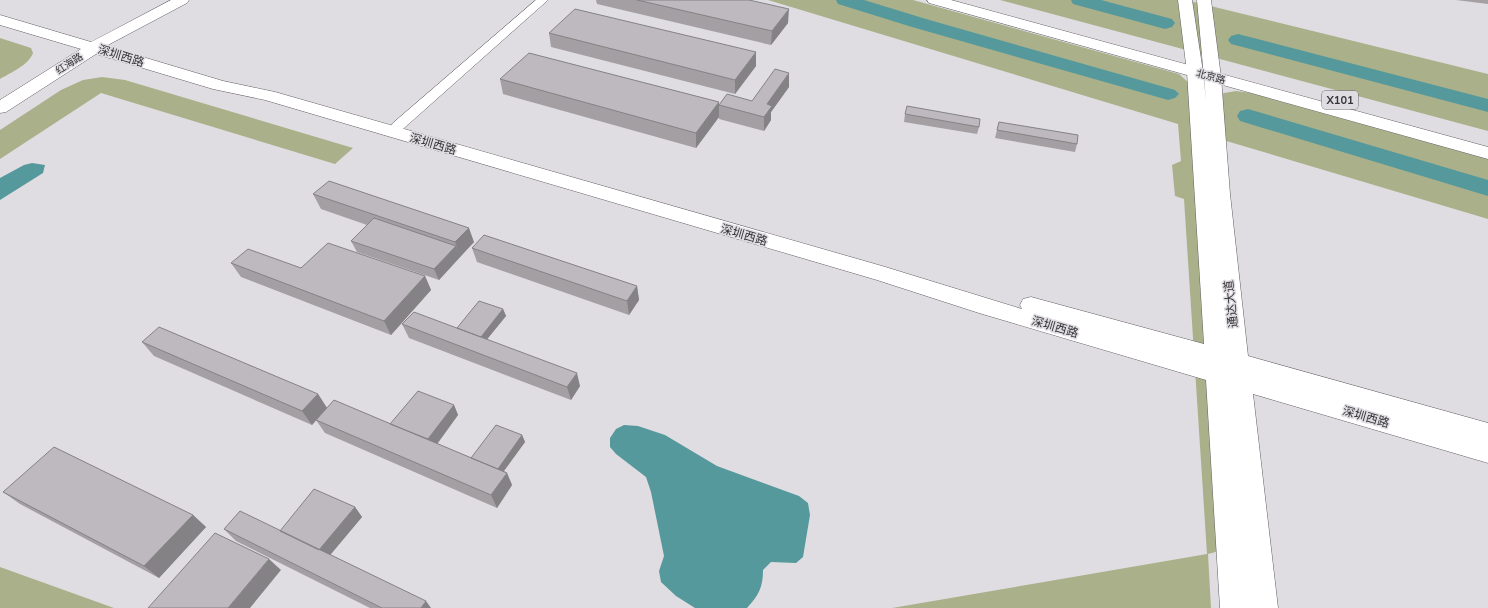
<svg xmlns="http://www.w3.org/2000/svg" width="1488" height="608" font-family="Mulish,'Noto Sans SC',sans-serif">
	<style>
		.green { fill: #aab18a }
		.water { fill: #56999c }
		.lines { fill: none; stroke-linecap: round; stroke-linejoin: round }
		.river { fill: #56999c; fill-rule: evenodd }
		.street-casing { stroke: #615e63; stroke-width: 1 }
		.secondary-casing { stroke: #615e63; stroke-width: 1 }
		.primary-casing { stroke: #615e63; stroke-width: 1 }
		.street { fill: #fff; fill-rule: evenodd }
		.secondary { fill: #fff; fill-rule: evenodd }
		.primary { fill: #fff; fill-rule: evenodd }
		.wall { fill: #a39fa3 }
		.shaded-wall { fill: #848285 }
		.building { fill: #bdb9be; stroke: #848285 }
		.labels { text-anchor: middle; stroke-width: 3; stroke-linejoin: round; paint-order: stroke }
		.far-street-label { font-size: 10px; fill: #363537; stroke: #e0dde2 }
		.shield { fill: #e0dde2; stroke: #69676a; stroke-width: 1 }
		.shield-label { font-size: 11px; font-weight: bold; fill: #363537 }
		.street-label { font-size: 12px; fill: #363537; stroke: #e0dde2 }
	</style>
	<rect width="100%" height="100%" fill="#e0dde2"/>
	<path class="green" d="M 768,0 L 913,0 L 1179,74 L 1190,84 L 1219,551 L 1208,554 L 1211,608 L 892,608 L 1207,554 L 1184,199 L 1175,196 L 1172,165 L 1181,161 L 1178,124 Z
		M 1000,0 L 1186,0 L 1488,74 L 1488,131 Z
		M 0,38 L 31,48 L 33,53 C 29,65 10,73 0,79 Z
		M 102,77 L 125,80 L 353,148 L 335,164 L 101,93 L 0,159 L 0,130 L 61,90 L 83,80 Z
		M 1236,91 L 1251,93 L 1488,159 L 1488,219 L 1223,140 L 1218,96 L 1224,93 Z
		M 0,567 L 114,608 L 0,608 Z"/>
	<path class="water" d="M 32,163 L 45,165 L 43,173 L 0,200 L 0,178 L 24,165 Z
		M 624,425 L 638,426 L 665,435 L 717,466 L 799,496 L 808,503 L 810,515 L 803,557 L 796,563 L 771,562 L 763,570 C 763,587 759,595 747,608 L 695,608 L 676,596 L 661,582 L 659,571 L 664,556 L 651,492 L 646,477 L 616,454 L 610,447 L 610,438 L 616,429 Z"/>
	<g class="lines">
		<path class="river" d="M 836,0 L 864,0 L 926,19 L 1175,90 L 1179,94 L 1175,98 L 1168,100 L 1161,98 L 912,27 L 838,4 Z
			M 1071,0 L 1101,0 L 1172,19 L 1175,23 L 1172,27 L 1165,29 L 1073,4 Z
			M 1238,34 L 1488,99 L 1488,112 L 1231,44 L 1228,40 L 1231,36 Z
			M 1248,109 L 1488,180 L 1488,196 L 1240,121 L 1237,116 L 1240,111 Z"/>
		<defs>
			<path id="street" d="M 536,0 L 548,0 L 403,129 L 393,129 L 391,126 L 393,123 Z"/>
			<path id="secondary" d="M 171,0 L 189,0 L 187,3 L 106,46 L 223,81 L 275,92 L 882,266 L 1022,309 L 1020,305 L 1023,299 L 1031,297 L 1204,344 L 1187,72 L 1178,0 L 1192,0 L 1203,72 L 1206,100 L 1197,0 L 1211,0 L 1221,77 L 1230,194 L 1248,356 L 1488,423 L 1488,463 L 1253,394 L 1278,608 L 1220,608 L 1206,380 L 979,313 L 877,280 L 265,100 L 213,89 L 96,54 L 6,112 L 0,113 L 0,100 L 81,49 L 0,25 L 0,15 L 91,42 Z"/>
			<path id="primary" d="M 927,0 L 951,0 L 1488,147 L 1488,159 L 929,3 Z"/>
		</defs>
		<use href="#street" class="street-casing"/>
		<use href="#secondary" class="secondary-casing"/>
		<use href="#primary" class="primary-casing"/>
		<use href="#street" class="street"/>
		<use href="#secondary" class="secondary"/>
		<use href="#primary" class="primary"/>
	</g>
	<path class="wall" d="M 596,0 L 749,0 L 788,23 L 771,45 L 597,4 Z
		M 1456,0 L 1488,0 L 1488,4 Z
		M 549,33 L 756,66 L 735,94 L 551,47 Z
		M 500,79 L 719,105 L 752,101 L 789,87 L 771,112 L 771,120 L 764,131 L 719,119 L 719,117 L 696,148 L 503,94 Z
		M 905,114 L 979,127 L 977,134 L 904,122 Z
		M 999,122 L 1077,144 L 1075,152 L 995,138 Z
		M 313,194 L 474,242 L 439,280 L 357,252 L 351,241 L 367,225 L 321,209 Z
		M 472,248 L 637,286 L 639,300 L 629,315 L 477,262 Z
		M 231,263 L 301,268 L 425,276 L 431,290 L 391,335 L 241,277 Z
		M 503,309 L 506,316 L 487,339 L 580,386 L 571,400 L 409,338 L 402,324 L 457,328 Z
		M 142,342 L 318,394 L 327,408 L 390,424 L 454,405 L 458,415 L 437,444 L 471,458 L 522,435 L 525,442 L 504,471 L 507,473 L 512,485 L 497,508 L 325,433 L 316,420 L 318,418 L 312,425 L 154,356 Z
		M 3,492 L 193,515 L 206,527 L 159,578 L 20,504 Z
		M 355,507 L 362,517 L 330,555 L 431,608 L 370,608 L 236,541 L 224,529 L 280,531 Z"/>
	<path class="shaded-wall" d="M 789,9 L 788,23 L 771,45 L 772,31 Z
		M 756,52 L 756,66 L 735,94 L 735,80 Z
		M 789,73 L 789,87 L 771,112 L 771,120 L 764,131 L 764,117 L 767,104 Z
		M 719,102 L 719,117 L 696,148 L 696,133 Z
		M 469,228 L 474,242 L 460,257 L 455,242 Z
		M 456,246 L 460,257 L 439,280 L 434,269 Z
		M 425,276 L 431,290 L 391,335 L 384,321 Z
		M 637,286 L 639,300 L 629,315 L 627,301 Z
		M 503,309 L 506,316 L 480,348 L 477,341 Z
		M 577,373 L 580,386 L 571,400 L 567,387 Z
		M 318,394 L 327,408 L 312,425 L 302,411 Z
		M 454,405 L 458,415 L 432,451 L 426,441 Z
		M 522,435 L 525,442 L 498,479 L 495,473 Z
		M 507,473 L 512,485 L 497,508 L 491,495 Z
		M 355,507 L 362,517 L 326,560 L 318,551 Z
		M 193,515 L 206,527 L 159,578 L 144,566 Z
		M 269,559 L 281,570 L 250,608 L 228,608 Z
		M 426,601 L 431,608 L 421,608 Z"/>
	<path class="building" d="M 637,0 L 749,0 L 789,9 L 772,31 Z
		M 575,9 L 756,52 L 735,80 L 549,33 Z
		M 529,53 L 719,102 L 696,133 L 500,79 Z
		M 775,69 L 789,73 L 767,104 L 772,106 L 764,117 L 719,105 L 727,94 L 752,101 Z
		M 907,106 L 980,119 L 979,127 L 905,114 Z
		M 999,122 L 1078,135 L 1077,144 L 997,130 Z
		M 329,181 L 469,228 L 455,242 L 313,194 Z
		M 374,218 L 456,246 L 434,269 L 351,241 Z
		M 484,235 L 637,286 L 627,301 L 472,248 Z
		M 328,243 L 425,276 L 384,321 L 231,263 L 248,249 L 301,268 Z
		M 479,301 L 503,309 L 481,337 L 457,328 Z
		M 414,312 L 577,373 L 567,387 L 402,324 Z
		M 159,327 L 318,394 L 302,411 L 142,342 Z
		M 418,391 L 454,405 L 428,439 L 390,424 Z
		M 334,400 L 507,473 L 491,495 L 316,420 Z
		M 496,425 L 522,435 L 498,469 L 471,458 Z
		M 54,447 L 193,515 L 144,566 L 3,492 Z
		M 314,489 L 355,507 L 319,550 L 280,531 Z
		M 240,511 L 426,601 L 421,608 L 382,608 L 224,529 Z
		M 215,533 L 269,559 L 228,608 L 148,608 Z"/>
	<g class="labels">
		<g class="far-street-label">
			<text transform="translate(69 63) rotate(-33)" y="4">红海路</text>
			<text transform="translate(1211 76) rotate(15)" y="4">北京路</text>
		</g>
		<rect class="shield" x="1322" y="91" width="36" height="18" rx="3"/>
		<g class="shield-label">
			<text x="1340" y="104">X101</text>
		</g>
		<g class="street-label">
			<text transform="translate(121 56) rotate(17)" y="4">深圳西路</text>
			<text transform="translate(433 144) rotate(16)" y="4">深圳西路</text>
			<text transform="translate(744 235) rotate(16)" y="4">深圳西路</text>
			<text transform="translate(1231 304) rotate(-96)" y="4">通达大道</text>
			<text transform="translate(1055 327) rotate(16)" y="4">深圳西路</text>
			<text transform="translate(1366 417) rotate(16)" y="4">深圳西路</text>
		</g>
	</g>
</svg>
